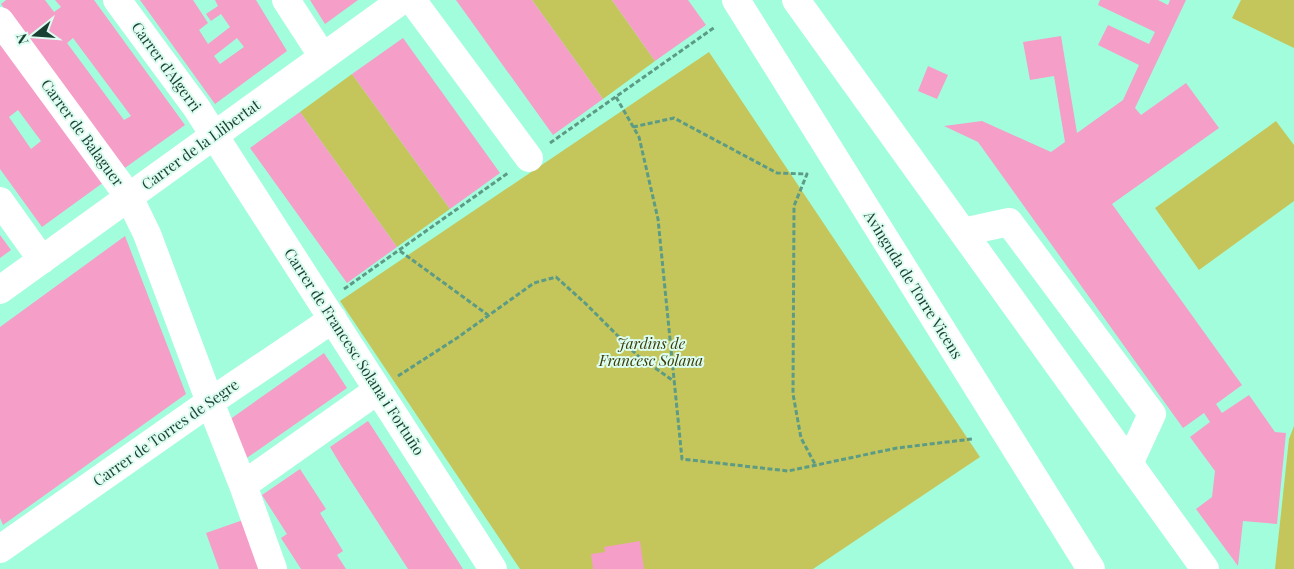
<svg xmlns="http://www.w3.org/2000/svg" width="1294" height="569" font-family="'Playfair Display',serif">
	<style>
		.green { fill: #c4c65b }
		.building { fill: #f59ec7; fill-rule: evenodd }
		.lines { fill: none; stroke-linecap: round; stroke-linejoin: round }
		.path { stroke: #5c9b86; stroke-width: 3; stroke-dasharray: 5 2.5; stroke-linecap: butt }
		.minor { stroke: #fff; stroke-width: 28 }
		.labels { text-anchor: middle; stroke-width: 4; stroke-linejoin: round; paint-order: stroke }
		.street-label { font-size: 15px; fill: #193f33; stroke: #dcfdf0 }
		.park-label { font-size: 15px; font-style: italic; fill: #3b3b07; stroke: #dcfdf0 }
	</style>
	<rect width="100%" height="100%" fill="#a2fddd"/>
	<path class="green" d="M 532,0 L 612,0 L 655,61 L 603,99 Z
		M 1241,0 L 1294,0 L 1294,48 L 1232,18 Z
		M 709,52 L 980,457 L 813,569 L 520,569 L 340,301 Z
		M 352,74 L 450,209 L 397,247 L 300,112 Z
		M 1276,121 L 1294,145 L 1294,201 L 1199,270 L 1155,208 Z
		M 1294,426 L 1294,569 L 1275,569 L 1289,439 Z"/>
	<path class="building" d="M 6,0 L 45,0 L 54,12 L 61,7 L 55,0 L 94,0 L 185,125 L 122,170 L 1,4 ZM 73,38 L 131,116 L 124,120 L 67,43 Z
		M 140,0 L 193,0 L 208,23 L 199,30 L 208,44 L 230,27 L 221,14 L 211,21 L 206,14 L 218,6 L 215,0 L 256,0 L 287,51 L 215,104 ZM 237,38 L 244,47 L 220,64 L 214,56 Z
		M 310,0 L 358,0 L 325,24 Z
		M 456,0 L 532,0 L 603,99 L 553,135 Z
		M 612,0 L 688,0 L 706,25 L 655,61 Z
		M 1100,0 L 1158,0 L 1168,5 L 1170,0 L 1186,0 L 1135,108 L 1141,115 L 1186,83 L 1219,128 L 1112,204 L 1242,385 L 1216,404 L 1222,413 L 1249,395 L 1275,432 L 1286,433 L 1277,524 L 1243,521 L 1238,566 L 1196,509 L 1212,497 L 1215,471 L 1190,437 L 1210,422 L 1204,413 L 1183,428 L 978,142 L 944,126 L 982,121 L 1051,152 L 1065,142 L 1054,76 L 1030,80 L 1023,42 L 1061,36 L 1077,133 L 1123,100 L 1139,65 L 1098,45 L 1108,25 L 1149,44 L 1155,32 L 1098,5 Z
		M 403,38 L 500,173 L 450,209 L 352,74 Z
		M 0,41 L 104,182 L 42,227 L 0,169 ZM 18,110 L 41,141 L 31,149 L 9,117 Z
		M 928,66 L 948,75 L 937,99 L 918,91 Z
		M 300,112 L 397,247 L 347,283 L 250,148 Z
		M 0,235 L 11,250 L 0,258 Z
		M 125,236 L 186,394 L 3,525 L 0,518 L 0,327 Z
		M 324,353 L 347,388 L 244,460 L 229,420 Z
		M 368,421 L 374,430 L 463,569 L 408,569 L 342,467 L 330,447 Z
		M 300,469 L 326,509 L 320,513 L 343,551 L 337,555 L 346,569 L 301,569 L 281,538 L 287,534 L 262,495 Z
		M 243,520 L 261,569 L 219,569 L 206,533 Z
		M 640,541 L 644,569 L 593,569 L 591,554 L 605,552 L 604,547 Z"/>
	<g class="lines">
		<path class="path" d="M 616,97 L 639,137 L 658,219 L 682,459 L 788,471 L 897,448 L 972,439
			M 633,127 L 674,118 L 777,173 L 807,174 L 794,206 L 793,394 L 801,438 L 816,466
			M 550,143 L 715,27
			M 400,251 L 488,315
			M 344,289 L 508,173
			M 398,376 L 457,338 L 534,283 L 556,277 L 585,303 L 638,356 L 675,382"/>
		<path class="minor" d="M 117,0 L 196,107 L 493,569
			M 286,0 L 323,57
			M 412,0 L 529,158
			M 736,0 L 1091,569
			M 796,0 L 1205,569
			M 0,21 L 129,197 L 147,234 L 210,402 L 243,485 L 273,569
			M 0,201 L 42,260
			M 963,232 L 1009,222 L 1152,414 L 1129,464
			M 0,290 L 402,0
			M 243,485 L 378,390
			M 0,549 L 210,402 L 333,319"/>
	</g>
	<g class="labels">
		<g class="street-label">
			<text transform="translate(166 67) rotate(54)" y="5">Carrer d'Algerri</text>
			<text transform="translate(82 133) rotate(54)" y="5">Carrer de Balaguer</text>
			<text transform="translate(201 145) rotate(-36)" y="5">Carrer de la Llibertat</text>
			<text transform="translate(913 285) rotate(58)" y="5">Avinguda de Torre Vicens</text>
			<text transform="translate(354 352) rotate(57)" y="5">Carrer de Francesc Solana i Fortuño</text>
			<text transform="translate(166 433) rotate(-35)" y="5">Carrer de Torres de Segre</text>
		</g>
		<g class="park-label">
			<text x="651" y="349">Jardins de<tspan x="651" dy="17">Francesc Solana</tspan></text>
		</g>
	</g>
	<g transform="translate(35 35) rotate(253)" stroke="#dcfdf0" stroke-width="4" paint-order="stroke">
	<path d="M0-4L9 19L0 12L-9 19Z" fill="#193f33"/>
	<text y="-8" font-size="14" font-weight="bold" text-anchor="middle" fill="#193f33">N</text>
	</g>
</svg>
